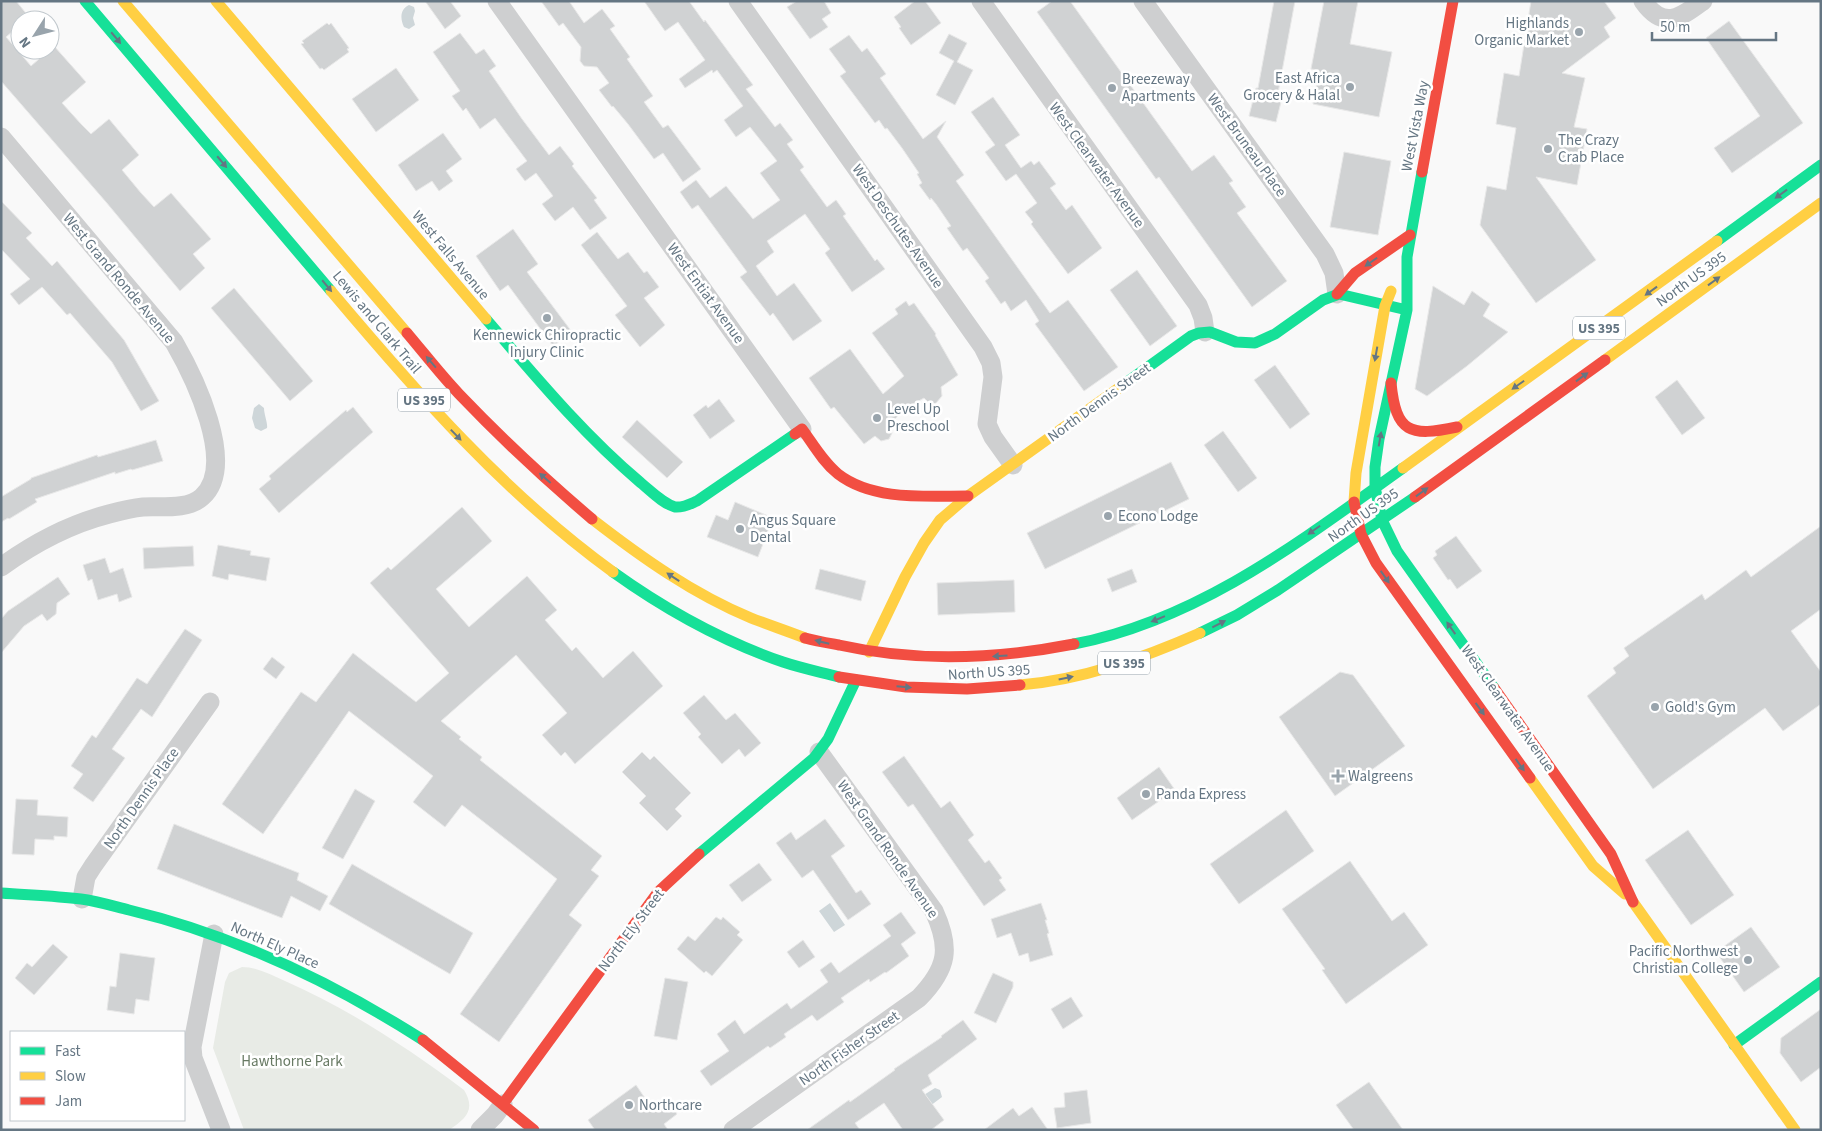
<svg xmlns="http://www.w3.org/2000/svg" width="1822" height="1131" font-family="'Source Sans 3',sans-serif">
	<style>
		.green { fill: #e8ebe6 }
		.water { fill: #ced6d9 }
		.building { fill: #d0d2d3; stroke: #e8e8e8 }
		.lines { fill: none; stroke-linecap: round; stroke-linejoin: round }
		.street { stroke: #cecfd0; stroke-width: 19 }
		.fast { stroke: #16e098; stroke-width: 11 }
		.slow { stroke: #ffcf43; stroke-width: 11 }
		.jam { stroke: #f24e42; stroke-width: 11 }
		.oneway { fill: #657683 }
		.poi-dot { fill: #99a4ac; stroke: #fff; stroke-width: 2 }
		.labels { text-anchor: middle; stroke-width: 5; stroke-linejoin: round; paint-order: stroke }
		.shield { fill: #fff; stroke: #939fa8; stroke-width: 1 }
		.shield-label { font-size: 14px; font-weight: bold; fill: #657683 }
		.poi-label { font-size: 15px; fill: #657683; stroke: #fff; text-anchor: start }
		.street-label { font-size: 15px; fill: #657683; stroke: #fff }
		.park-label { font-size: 15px; fill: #687a64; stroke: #fff }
	</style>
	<rect width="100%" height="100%" fill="#f9f9f9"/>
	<path class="green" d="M 242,967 C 257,967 271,975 285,981 C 349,1009 408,1048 464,1090 C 476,1110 466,1118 449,1130 L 244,1130 L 213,1048 L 225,982 L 229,973 Z"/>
	<path class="water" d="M 409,5 L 414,7 L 415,11 L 413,18 L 415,25 L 409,29 L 404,27 C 400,19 400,9 409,5 Z
		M 259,404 L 264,408 C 264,414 268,424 267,428 L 261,431 L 255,428 L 252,418 L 254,408 Z
		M 830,903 L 845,925 L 834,932 L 819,911 Z
		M 935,1088 L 940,1090 L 942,1097 L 926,1109 L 919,1098 Z"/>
	<path class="building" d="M 1,1 L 16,1 L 29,17 L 26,20 L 20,20 L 20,25 L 6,37 L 31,66 L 54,46 L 86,82 L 62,103 L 81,124 L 91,134 L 109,119 L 139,155 L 122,170 L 141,193 L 154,207 L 171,193 L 211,239 L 193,254 L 205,268 L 180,291 L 106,202 L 1,81 Z
		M 425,1 L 450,1 L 461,16 L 445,29 Z
		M 541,1 L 569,1 L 584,23 L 602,9 L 615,26 L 610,29 L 630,57 L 627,59 L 653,96 L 644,102 L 663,128 L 668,125 L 701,169 L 683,182 L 663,153 L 654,159 L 628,124 L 613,106 L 612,107 L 599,90 L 609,83 L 597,67 L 584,66 L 580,61 L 581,47 L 563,23 L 559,26 Z
		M 644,1 L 689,1 L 704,22 L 705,20 L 753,85 L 746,89 L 775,127 L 780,123 L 793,140 L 787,144 L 804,167 L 800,170 L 827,207 L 836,200 L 846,214 L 843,216 L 875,261 L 877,259 L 885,269 L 852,292 L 825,253 L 830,249 L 805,214 L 767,241 L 774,252 L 756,266 L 777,296 L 794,283 L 822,321 L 793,341 L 773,313 L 770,316 L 740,277 L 747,272 L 698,205 L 692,209 L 680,192 L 696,180 L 710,198 L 726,186 L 753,219 L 780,200 L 760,173 L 777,161 L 750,127 L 736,137 L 724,120 L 743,106 L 717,70 L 713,73 L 712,70 L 685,88 L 679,79 L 705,60 L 678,22 L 665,31 Z
		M 797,1 L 824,1 L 831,13 L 822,19 L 828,27 L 810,39 L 787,7 Z
		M 915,1 L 925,1 L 941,23 L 911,45 L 899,28 L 901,27 L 894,17 Z
		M 1052,1 L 1070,1 L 1192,171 L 1214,155 L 1233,181 L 1229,183 L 1246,207 L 1237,213 L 1287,281 L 1252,307 L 1159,177 L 1156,179 L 1037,12 Z
		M 1274,1 L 1295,1 L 1278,93 L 1283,94 L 1276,122 L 1249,116 L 1256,88 L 1258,88 Z
		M 1324,1 L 1358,1 L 1350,44 L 1392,52 L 1379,117 L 1313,104 L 1319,70 L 1311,69 Z
		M 1531,1 L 1604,1 L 1616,18 L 1604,27 L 1610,37 L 1562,73 L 1585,78 L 1574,127 L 1587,129 L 1577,185 L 1536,177 L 1596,260 L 1536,303 L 1480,225 L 1487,186 L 1506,190 L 1516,128 L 1496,124 L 1504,73 L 1519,76 Z
		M 1729,21 L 1803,123 L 1732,173 L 1714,148 L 1760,116 L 1706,38 Z
		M 327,23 L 329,25 L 331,23 L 349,48 L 347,49 L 349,52 L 324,70 L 322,68 L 320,69 L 301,44 L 304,43 L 302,41 Z
		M 460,33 L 476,54 L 484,49 L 496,66 L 489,71 L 522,119 L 549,155 L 560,146 L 574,164 L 572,166 L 597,198 L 594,200 L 607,218 L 590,230 L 573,207 L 555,221 L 542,204 L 553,196 L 536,173 L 525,181 L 516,169 L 527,161 L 495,118 L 480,129 L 466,108 L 463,111 L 452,96 L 460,91 L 433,52 Z
		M 949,34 L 967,43 L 957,62 L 973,70 L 955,105 L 936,95 L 954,61 L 939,53 Z
		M 849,35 L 862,52 L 867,48 L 886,74 L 880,78 L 923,139 L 946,121 L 937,137 L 964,175 L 956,181 L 1050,313 L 1068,300 L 1118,367 L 1084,391 L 1035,324 L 1039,321 L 1026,300 L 1011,311 L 1005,301 L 1001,304 L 985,281 L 989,278 L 967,248 L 963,251 L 947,228 L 951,226 L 936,204 L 931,198 L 930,200 L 919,185 L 922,183 L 917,174 L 919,173 L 902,148 L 887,128 L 885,129 L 879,120 L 875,123 L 840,76 L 846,72 L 829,49 Z
		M 396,68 L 419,100 L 376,132 L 352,99 Z
		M 993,97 L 1020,135 L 1005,145 L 1021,168 L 1031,161 L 1034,165 L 1039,161 L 1056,184 L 1050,188 L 1066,210 L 1072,205 L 1102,248 L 1068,274 L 1031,224 L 1033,222 L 1025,212 L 1037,203 L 1016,174 L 1006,181 L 985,152 L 995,145 L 971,112 Z
		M 443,133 L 462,159 L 446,171 L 453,181 L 439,191 L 432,181 L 416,191 L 398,165 Z
		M 1344,152 L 1391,161 L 1378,235 L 1330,227 Z
		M 1,201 L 32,233 L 26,238 L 52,266 L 57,261 L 124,340 L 159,401 L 141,411 L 112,362 L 70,313 L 67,315 L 42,287 L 19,305 L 10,294 L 30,279 L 1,249 Z
		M 513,229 L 538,264 L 527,272 L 572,332 L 553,346 L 508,285 L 500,291 L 476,256 Z
		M 597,232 L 618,259 L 628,252 L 644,273 L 647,271 L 659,287 L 644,298 L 665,325 L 640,347 L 615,315 L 627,306 L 581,245 Z
		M 1137,270 L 1177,326 L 1150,346 L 1110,290 Z
		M 1433,286 L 1464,305 L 1472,291 L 1490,304 L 1483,316 L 1508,332 L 1467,366 L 1427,396 L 1415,389 Z
		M 234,288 L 313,381 L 290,401 L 211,308 Z
		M 906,301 L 909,306 L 914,303 L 936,334 L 935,335 L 958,375 L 941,387 L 942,396 L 936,403 L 931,405 L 924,398 L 906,408 L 889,425 L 892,433 L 889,439 L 881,441 L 875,436 L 864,444 L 834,407 L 831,409 L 809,378 L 850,349 L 883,394 L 904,376 L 872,333 L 898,314 L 895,309 Z
		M 1275,365 L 1310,414 L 1290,429 L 1254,380 Z
		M 1677,380 L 1705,418 L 1682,435 L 1655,397 Z
		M 719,399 L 735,421 L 710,439 L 693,415 L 706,405 L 708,408 Z
		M 353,407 L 373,432 L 279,513 L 259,489 L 271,479 L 269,476 L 346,410 L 347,412 Z
		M 637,420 L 683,462 L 667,478 L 622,437 Z
		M 1223,431 L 1257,478 L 1238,492 L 1204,445 Z
		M 156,440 L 163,461 L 132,470 L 131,469 L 115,474 L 115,472 L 35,499 L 37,502 L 9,519 L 8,518 L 1,522 L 1,497 L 31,479 L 31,478 L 97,455 L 98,457 Z
		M 1171,462 L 1189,499 L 1045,569 L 1027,533 Z
		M 735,502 L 773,518 L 758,557 L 707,537 L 716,515 L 728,520 Z
		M 462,507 L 492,541 L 436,589 L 469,627 L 527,576 L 557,610 L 545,620 L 572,651 L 576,647 L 603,678 L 633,651 L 663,686 L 575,764 L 565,752 L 561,756 L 542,735 L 567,713 L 516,655 L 441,721 L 461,737 L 459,739 L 482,757 L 480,760 L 602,856 L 591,870 L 599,876 L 569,915 L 582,925 L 499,1042 L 460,1014 L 557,879 L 462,805 L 445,827 L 413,802 L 433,776 L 349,711 L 263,834 L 222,804 L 301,692 L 316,702 L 353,653 L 416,702 L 449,673 L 370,583 L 388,567 L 391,570 Z
		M 1821,526 L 1821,609 L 1791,631 L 1821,672 L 1821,704 L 1783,731 L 1765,708 L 1653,789 L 1587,696 L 1616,673 L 1613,668 L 1629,656 L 1624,648 L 1702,594 L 1705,600 L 1746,570 L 1751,577 Z
		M 1456,536 L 1482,571 L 1457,589 L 1450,579 L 1448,580 L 1433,558 L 1437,555 L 1435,551 Z
		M 218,545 L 251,551 L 250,555 L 270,558 L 266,581 L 229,574 L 228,580 L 212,576 Z
		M 193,546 L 194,566 L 144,569 L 143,548 Z
		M 105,558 L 110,573 L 123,568 L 132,597 L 119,602 L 117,594 L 98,600 L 92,579 L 88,581 L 83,565 Z
		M 820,569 L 866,581 L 861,601 L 815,589 Z
		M 1132,569 L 1137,582 L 1112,592 L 1107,579 Z
		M 58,577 L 70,594 L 57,603 L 56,614 L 47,621 L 42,614 L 24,626 L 1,653 L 1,619 L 8,611 Z
		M 1014,580 L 1015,612 L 938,615 L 937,583 Z
		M 185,629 L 202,640 L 152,717 L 141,709 L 112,749 L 125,758 L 93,802 L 73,788 L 83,774 L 71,766 L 92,735 L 96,738 L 137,678 L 147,684 Z
		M 272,657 L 285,667 L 276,679 L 263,669 Z
		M 1340,672 L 1353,675 L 1405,746 L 1335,796 L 1279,717 Z
		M 704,695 L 726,720 L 735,713 L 761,743 L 745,757 L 739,749 L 722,764 L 698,737 L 701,734 L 683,713 Z
		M 642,752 L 650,760 L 654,756 L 691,793 L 675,809 L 682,816 L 667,831 L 639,803 L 646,796 L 622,772 Z
		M 904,756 L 941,808 L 950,801 L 974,835 L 968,840 L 985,863 L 989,860 L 1002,878 L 999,880 L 1006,890 L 984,906 L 913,804 L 908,807 L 882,772 Z
		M 1159,767 L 1175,790 L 1132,820 L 1117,798 Z
		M 355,789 L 375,801 L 343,859 L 322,848 Z
		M 16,799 L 38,800 L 37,815 L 68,817 L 67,837 L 54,836 L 54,840 L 35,839 L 34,855 L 12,854 Z
		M 1286,810 L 1314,851 L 1239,904 L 1210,864 Z
		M 825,819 L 845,846 L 831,856 L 856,893 L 861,890 L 871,904 L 848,920 L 813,870 L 802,878 L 776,843 L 791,832 L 796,840 Z
		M 174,824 L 299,873 L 297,880 L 328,896 L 320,911 L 291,896 L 282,918 L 157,869 Z
		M 1688,830 L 1734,895 L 1691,925 L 1645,860 Z
		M 1350,861 L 1392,921 L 1404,912 L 1428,945 L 1346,1004 L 1322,970 L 1325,969 L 1282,909 Z
		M 759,863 L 772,880 L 742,902 L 729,885 Z
		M 352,864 L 473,933 L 450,974 L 329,904 Z
		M 1041,903 L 1047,920 L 1045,920 L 1049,933 L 1047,934 L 1053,955 L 1030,962 L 1028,953 L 1019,956 L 1011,933 L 997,938 L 991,919 Z
		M 901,912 L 916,933 L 901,944 L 909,956 L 886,973 L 885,972 L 870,982 L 869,979 L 841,998 L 844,1002 L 817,1021 L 812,1015 L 784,1034 L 786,1037 L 770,1048 L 768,1046 L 711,1086 L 700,1071 L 729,1051 L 717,1034 L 735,1020 L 744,1034 L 787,1003 L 791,1009 L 828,982 L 820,970 L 831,962 L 839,973 L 891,936 L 883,925 Z
		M 716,917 L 721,920 L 723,917 L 740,932 L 737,935 L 743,940 L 712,976 L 706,971 L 704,973 L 677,949 L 688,936 L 695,941 Z
		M 1751,927 L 1780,967 L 1744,992 L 1716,952 Z
		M 803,940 L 815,957 L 799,968 L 787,952 Z
		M 53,944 L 68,957 L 34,995 L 15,978 L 27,963 L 32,967 Z
		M 120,953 L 155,958 L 149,1001 L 136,999 L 134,1014 L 107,1010 L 110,986 L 116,987 Z
		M 993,973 L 1013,982 L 1013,987 L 996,1023 L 974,1013 Z
		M 665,978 L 688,982 L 677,1040 L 654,1036 Z
		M 1071,997 L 1083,1016 L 1063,1029 L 1051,1009 Z
		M 1821,1009 L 1821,1067 L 1801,1082 L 1780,1053 L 1781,1038 Z
		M 963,1020 L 977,1039 L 928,1075 L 932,1084 L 922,1090 L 944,1120 L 931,1130 L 903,1130 L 884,1103 L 855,1123 L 860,1130 L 807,1130 L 849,1100 L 850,1102 L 874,1085 L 895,1070 L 894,1069 L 942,1037 L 941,1036 Z
		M 1369,1082 L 1403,1130 L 1354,1130 L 1336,1105 Z
		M 636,1085 L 653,1110 L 667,1101 L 677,1114 L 664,1124 L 668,1130 L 595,1130 L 588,1120 Z
		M 1087,1090 L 1091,1123 L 1057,1128 L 1054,1108 L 1065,1107 L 1064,1093 Z
		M 1032,1107 L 1048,1130 L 984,1130 L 1013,1108 L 1019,1116 Z"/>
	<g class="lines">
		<path class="street" d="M 497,1 L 802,429
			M 738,1 L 983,347 L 991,363 L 993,377 L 987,424 L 993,437 L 1013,465
			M 981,1 L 1198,305 L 1203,318 L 1205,332
			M 1143,1 L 1325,254 L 1334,273 L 1337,294
			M 1643,1 C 1664,31 1681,17 1703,1
			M 1,137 L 174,342 C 193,375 238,465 202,497 C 188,510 160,506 143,507 C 132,508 120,511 109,514 C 70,524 34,543 1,567
			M 82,899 L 86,877 L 93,866 L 210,702
			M 214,934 L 192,1047 L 193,1058 L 221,1130
			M 480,1130 L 495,1115 L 503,1104
			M 733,1130 L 919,998 C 948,968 951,948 934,911 L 819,752"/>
		<path class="fast" d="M 85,1 L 331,291
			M 1717,241 L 1821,165
			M 486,319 C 535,376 583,434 641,483 C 651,491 662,503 675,507 C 683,508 690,504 697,501 L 795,434
			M 1123,385 L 1191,336 L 1199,333 L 1210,332 L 1236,342 L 1255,343 L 1275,334 L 1323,300 L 1339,294 L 1407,310
			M 1375,487 L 1375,467 L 1379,439 L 1407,310 L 1407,257 L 1422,172
			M 1375,487 L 1382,520 L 1397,551 L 1494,688
			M 613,572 C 666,610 722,641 783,662 C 801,668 820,672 839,677
			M 1200,633 L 1237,615 L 1278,590 L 1415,497
			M 1074,644 C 1199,620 1302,540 1403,468
			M 699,854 L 814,758 L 828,739 L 856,680
			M 1,893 C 27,895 54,896 81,899 C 97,901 113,906 129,910 C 234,935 332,982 423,1040
			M 1734,1045 L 1821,982"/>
		<path class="slow" d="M 123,1 L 407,333
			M 216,1 L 486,319
			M 331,291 C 417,393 504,493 613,572
			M 1605,360 L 1821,203
			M 1403,468 L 1717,241
			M 1354,502 L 1356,473 L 1385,306 L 1391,291
			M 592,519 C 641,557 693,594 751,618 C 769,625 787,631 805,638
			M 869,652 L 905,577 L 924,543 L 940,520 L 968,496 L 1123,385
			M 1020,685 C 1082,680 1143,658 1200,633
			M 1530,778 L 1593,866 L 1625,894
			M 1633,902 L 1795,1130"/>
		<path class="jam" d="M 1422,172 L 1453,1
			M 1337,294 L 1355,273 L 1410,235
			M 407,333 C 424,353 440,374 459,394 C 501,438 545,479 592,519
			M 1391,383 C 1396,433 1410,437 1457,427
			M 795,434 L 802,429 C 813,444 823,462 838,474 C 873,501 926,496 968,496
			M 1415,497 L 1605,360
			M 1354,502 L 1361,534 L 1376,563 L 1530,778
			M 805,638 C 816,641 828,643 839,645 C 915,662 997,659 1074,644
			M 839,677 L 906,687 L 967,689 L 1020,685
			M 1494,688 L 1611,854 L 1633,902
			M 423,1040 L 534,1130
			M 503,1104 L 658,892 L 699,854"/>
	</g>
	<defs><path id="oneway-solid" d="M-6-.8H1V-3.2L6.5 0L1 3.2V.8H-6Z" transform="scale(1.25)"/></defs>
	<g class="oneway">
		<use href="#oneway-solid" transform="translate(116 38) rotate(50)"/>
		<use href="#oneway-solid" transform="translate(222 162) rotate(50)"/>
		<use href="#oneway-solid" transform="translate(1781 194) rotate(144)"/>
		<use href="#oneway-solid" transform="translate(1371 262) rotate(145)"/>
		<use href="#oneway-solid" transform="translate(1714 281) rotate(-36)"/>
		<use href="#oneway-solid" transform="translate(327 286) rotate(50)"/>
		<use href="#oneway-solid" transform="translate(1651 291) rotate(144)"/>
		<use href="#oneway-solid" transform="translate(1376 354) rotate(100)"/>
		<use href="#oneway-solid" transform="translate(431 362) rotate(-131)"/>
		<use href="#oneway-solid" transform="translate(1582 377) rotate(-36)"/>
		<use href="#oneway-solid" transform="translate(1518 385) rotate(145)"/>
		<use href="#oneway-solid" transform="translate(456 435) rotate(46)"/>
		<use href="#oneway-solid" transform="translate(1380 439) rotate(-80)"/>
		<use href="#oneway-solid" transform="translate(545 478) rotate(-139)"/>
		<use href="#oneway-solid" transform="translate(1422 492) rotate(-36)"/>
		<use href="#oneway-solid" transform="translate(1314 530) rotate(145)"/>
		<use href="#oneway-solid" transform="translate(673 577) rotate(-147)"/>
		<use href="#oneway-solid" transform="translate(1385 577) rotate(55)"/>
		<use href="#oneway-solid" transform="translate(1158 619) rotate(158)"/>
		<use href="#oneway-solid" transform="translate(1219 624) rotate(-27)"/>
		<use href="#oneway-solid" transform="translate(1451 628) rotate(-125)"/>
		<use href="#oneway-solid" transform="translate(822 642) rotate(-166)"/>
		<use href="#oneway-solid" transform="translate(1000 656) rotate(177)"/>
		<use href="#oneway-solid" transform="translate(1066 678) rotate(-12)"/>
		<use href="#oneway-solid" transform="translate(904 687) rotate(5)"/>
		<use href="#oneway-solid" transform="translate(1480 709) rotate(54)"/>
		<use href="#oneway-solid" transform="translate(1520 765) rotate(54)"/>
	</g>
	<g class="poi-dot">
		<circle cx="1579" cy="32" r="5"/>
		<circle cx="1350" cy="87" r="5"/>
		<circle cx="1112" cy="88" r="5"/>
		<circle cx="1548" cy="149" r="5"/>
		<circle cx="547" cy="318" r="5"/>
		<circle cx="877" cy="418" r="5"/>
		<circle cx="1108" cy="516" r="5"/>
		<circle cx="740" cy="529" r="5"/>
		<circle cx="1655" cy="707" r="5"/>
		<path d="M1335.5 768.5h5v5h5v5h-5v5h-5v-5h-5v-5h5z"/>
		<circle cx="1146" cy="794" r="5"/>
		<circle cx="1748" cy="960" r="5"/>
		<circle cx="629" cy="1105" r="5"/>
	</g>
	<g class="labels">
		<g class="shield">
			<rect x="1573" y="316.5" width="52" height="23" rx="4"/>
			<rect x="398" y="388.5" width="52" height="23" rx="4"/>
			<rect x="1098" y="651.5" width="52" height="23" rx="4"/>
		</g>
		<g class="shield-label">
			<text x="1599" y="333">US 395</text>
			<text x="424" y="405">US 395</text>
			<text x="1124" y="668">US 395</text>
		</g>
		<g class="poi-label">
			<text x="1569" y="28" text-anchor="end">Highlands<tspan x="1569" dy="17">Organic Market</tspan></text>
			<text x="1340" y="83" text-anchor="end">East Africa<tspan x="1340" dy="17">Grocery &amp; Halal</tspan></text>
			<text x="1122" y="84">Breezeway<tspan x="1122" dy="17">Apartments</tspan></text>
			<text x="1558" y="145">The Crazy<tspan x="1558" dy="17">Crab Place</tspan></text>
			<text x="547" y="340" text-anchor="middle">Kennewick Chiropractic<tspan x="547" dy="17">Injury Clinic</tspan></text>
			<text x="887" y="414">Level Up<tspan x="887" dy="17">Preschool</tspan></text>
			<text x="1118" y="521">Econo Lodge</text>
			<text x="750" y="525">Angus Square<tspan x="750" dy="17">Dental</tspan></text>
			<text x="1665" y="712">Gold's Gym</text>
			<text x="1348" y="781">Walgreens</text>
			<text x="1156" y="799">Panda Express</text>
			<text x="1738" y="956" text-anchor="end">Pacific Northwest<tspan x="1738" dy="17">Christian College</tspan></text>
			<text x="639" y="1110">Northcare</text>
		</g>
		<g class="street-label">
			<text transform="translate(1415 126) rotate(-79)" y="5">West Vista Way</text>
			<text transform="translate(1247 145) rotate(54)" y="5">West Bruneau Place</text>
			<text transform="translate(1097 165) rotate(54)" y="5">West Clearwater Avenue</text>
			<text transform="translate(898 226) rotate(55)" y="5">West Deschutes Avenue</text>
			<text transform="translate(451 255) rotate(50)" y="5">West Falls Avenue</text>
			<text transform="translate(119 278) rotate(50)" y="5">West Grand Ronde Avenue</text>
			<text transform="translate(1691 279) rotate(-36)" y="5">North US 395</text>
			<text transform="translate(706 293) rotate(54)" y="5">West Entiat Avenue</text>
			<text transform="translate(377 322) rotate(50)" y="5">Lewis and Clark Trail</text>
			<text transform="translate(1099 402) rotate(-36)" y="5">North Dennis Street</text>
			<text transform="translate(1363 515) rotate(-35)" y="5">North US 395</text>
			<text transform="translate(989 672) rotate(-4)" y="5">North US 395</text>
			<text transform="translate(1508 708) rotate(55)" y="5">West Clearwater Avenue</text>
			<text transform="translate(141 798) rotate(-55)" y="5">North Dennis Place</text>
			<text transform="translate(888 849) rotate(55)" y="5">West Grand Ronde Avenue</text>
			<text transform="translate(631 930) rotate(-53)" y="5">North Ely Street</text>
			<text transform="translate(275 945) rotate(24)" y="5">North Ely Place</text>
			<text transform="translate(849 1048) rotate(-35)" y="5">North Fisher Street</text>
		</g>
		<g class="park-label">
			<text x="292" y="1066">Hawthorne Park</text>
		</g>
	</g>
	<rect width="1822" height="1131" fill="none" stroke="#657683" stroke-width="5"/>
	<rect x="10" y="1031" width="175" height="90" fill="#ffffff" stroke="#c1c8cd"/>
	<rect x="20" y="1047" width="25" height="8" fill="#16e098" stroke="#c1c8cd"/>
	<text x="55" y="1056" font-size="15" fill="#657683">Fast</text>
	<rect x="20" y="1072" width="25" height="8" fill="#ffcf43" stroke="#c1c8cd"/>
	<text x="55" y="1081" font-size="15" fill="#657683">Slow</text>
	<rect x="20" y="1097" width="25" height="8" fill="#f24e42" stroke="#c1c8cd"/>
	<text x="55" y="1106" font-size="15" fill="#657683">Jam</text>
	<g transform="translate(35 35) rotate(234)"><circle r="24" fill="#ffffff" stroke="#c1c8cd"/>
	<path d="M0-4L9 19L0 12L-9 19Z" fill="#99a4ac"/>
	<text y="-8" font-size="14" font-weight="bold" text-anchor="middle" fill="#657683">N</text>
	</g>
	<path d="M1652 32v8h124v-8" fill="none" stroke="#657683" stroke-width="2.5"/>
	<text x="1660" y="32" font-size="15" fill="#657683" stroke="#ffffff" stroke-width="4" paint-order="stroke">50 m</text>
</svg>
